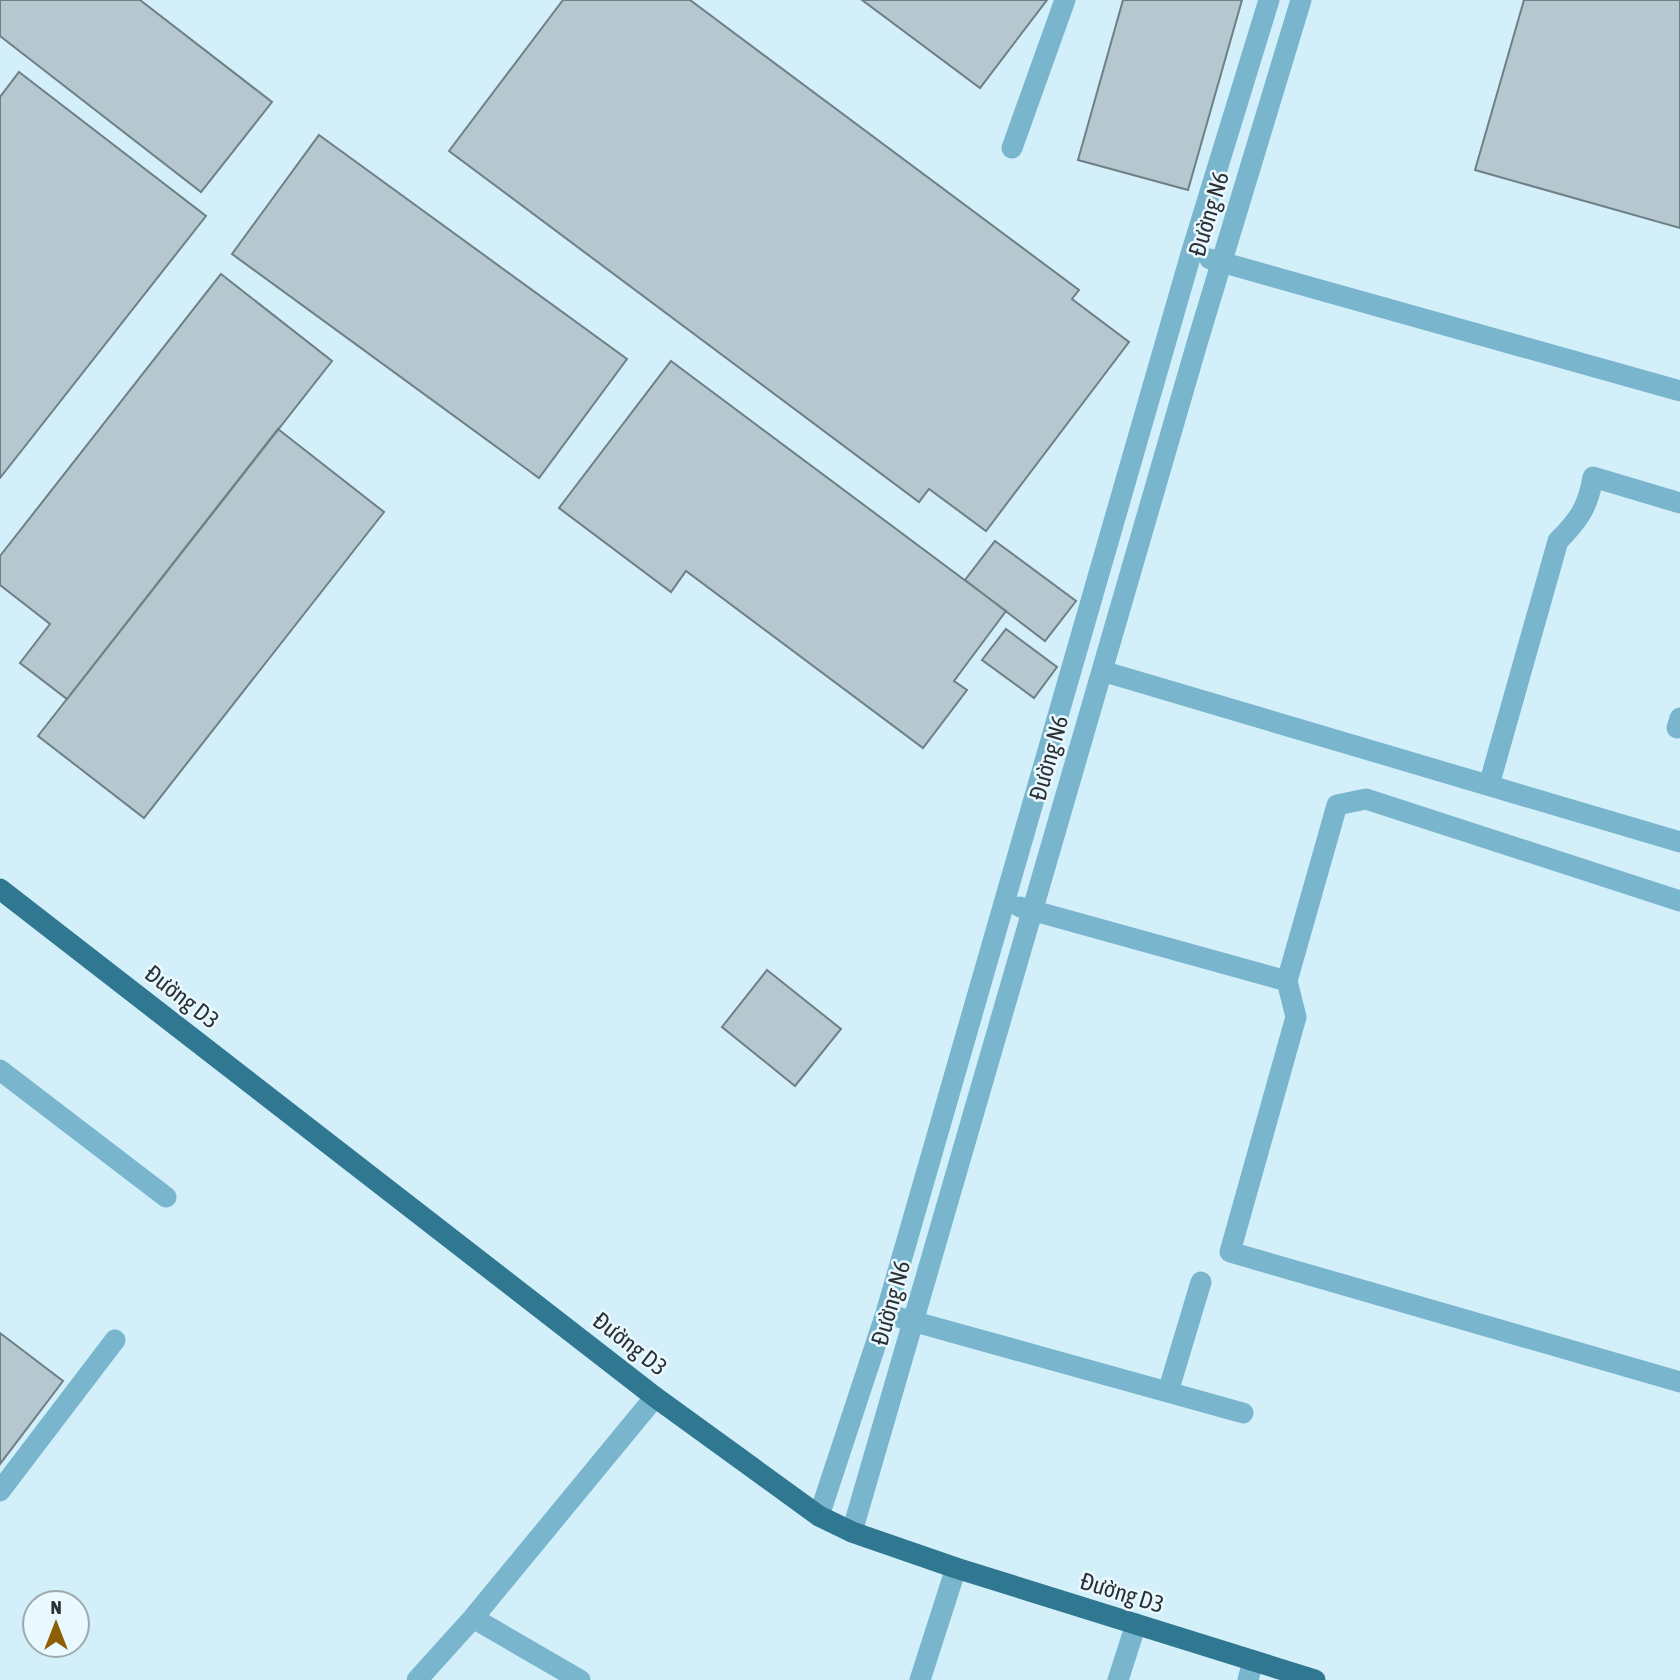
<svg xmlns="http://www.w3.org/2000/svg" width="1680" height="1680" font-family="'Asap Condensed',sans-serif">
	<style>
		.built { fill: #d3effa; fill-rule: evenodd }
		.building { fill: #b5c7cf; stroke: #6e7f86; stroke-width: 2 }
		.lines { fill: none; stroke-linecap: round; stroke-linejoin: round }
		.minor { stroke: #79b6ce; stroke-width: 21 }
		.major { stroke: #307892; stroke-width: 21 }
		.labels { text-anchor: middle; stroke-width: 5; stroke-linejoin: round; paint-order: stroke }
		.street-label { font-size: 24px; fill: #2b3235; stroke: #eaf9ff }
	</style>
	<rect width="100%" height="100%" fill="#eaf9ff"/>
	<path class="built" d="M 0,0 L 1680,0 L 1680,1680 L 0,1680 ZM 35,1603 L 77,1603 L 77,1645 L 35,1645 Z"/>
	<path class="building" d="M 0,0 L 140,0 L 272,102 L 201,192 L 0,36 Z
		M 563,0 L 690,0 L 1079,290 L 1072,299 L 1129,342 L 986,531 L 929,489 L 919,502 L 449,151 Z
		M 862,0 L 1047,0 L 980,88 Z
		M 1123,0 L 1242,0 L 1188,190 L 1078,160 Z
		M 1524,0 L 1680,0 L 1680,228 L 1475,170 Z
		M 19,72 L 206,216 L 0,478 L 0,97 Z
		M 319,135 L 627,359 L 539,478 L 232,254 Z
		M 221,274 L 332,361 L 67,699 L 20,663 L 50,624 L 0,585 L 0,556 Z
		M 671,361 L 1006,611 L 954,681 L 967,690 L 923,748 L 686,571 L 671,592 L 559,508 Z
		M 278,429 L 384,512 L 144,818 L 38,736 Z
		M 995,541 L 1076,601 L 1045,641 L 965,580 Z
		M 1006,629 L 1057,667 L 1034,698 L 982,660 Z
		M 767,970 L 841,1029 L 795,1086 L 722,1027 Z
		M 0,1333 L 63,1381 L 0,1464 Z"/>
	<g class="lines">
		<path class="minor" d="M 1012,148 L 1065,0
			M 1210,259 L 1680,391
			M 1102,671 L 1680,842
			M 1677,728 L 1680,718
			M 1489,785 L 1558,541 C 1579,520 1588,507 1593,477 L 1680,503
			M 1680,901 L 1366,799 L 1337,805 L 1287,981 L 1296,1017 L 1230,1252 L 1680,1382
			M 1020,907 L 1287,981
			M 0,1070 L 166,1197
			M 901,1318 L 1243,1413
			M 1168,1392 L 1201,1282
			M 0,1491 L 115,1340
			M 819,1516 L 886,1313 L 1191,254 L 1269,0
			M 852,1532 L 1198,340 L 1301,0
			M 473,1618 L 580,1680
			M 417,1680 L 473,1618 L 655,1397
			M 920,1680 L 956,1568
			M 1118,1680 L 1136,1624
			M 1248,1680 L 1253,1661"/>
		<path class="major" d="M 0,889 L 655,1397 L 819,1516 L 852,1532 L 956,1568 L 1315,1680"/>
	</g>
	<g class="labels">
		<g class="street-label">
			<text transform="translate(1209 214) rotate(-73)" y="8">Đường N6</text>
			<text transform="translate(1049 758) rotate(-74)" y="8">Đường N6</text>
			<text transform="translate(182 997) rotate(38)" y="8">Đường D3</text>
			<text transform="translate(891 1303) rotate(-74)" y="8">Đường N6</text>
			<text transform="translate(630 1344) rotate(38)" y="8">Đường D3</text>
			<text transform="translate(1122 1593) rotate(17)" y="8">Đường D3</text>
		</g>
	</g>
	<g transform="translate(56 1624)"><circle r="33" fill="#eaf9ff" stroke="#9ea9ae" stroke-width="2"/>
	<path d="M0-5L12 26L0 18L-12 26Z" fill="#8d5e05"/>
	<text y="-10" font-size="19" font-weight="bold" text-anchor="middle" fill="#2b3235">N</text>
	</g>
</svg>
